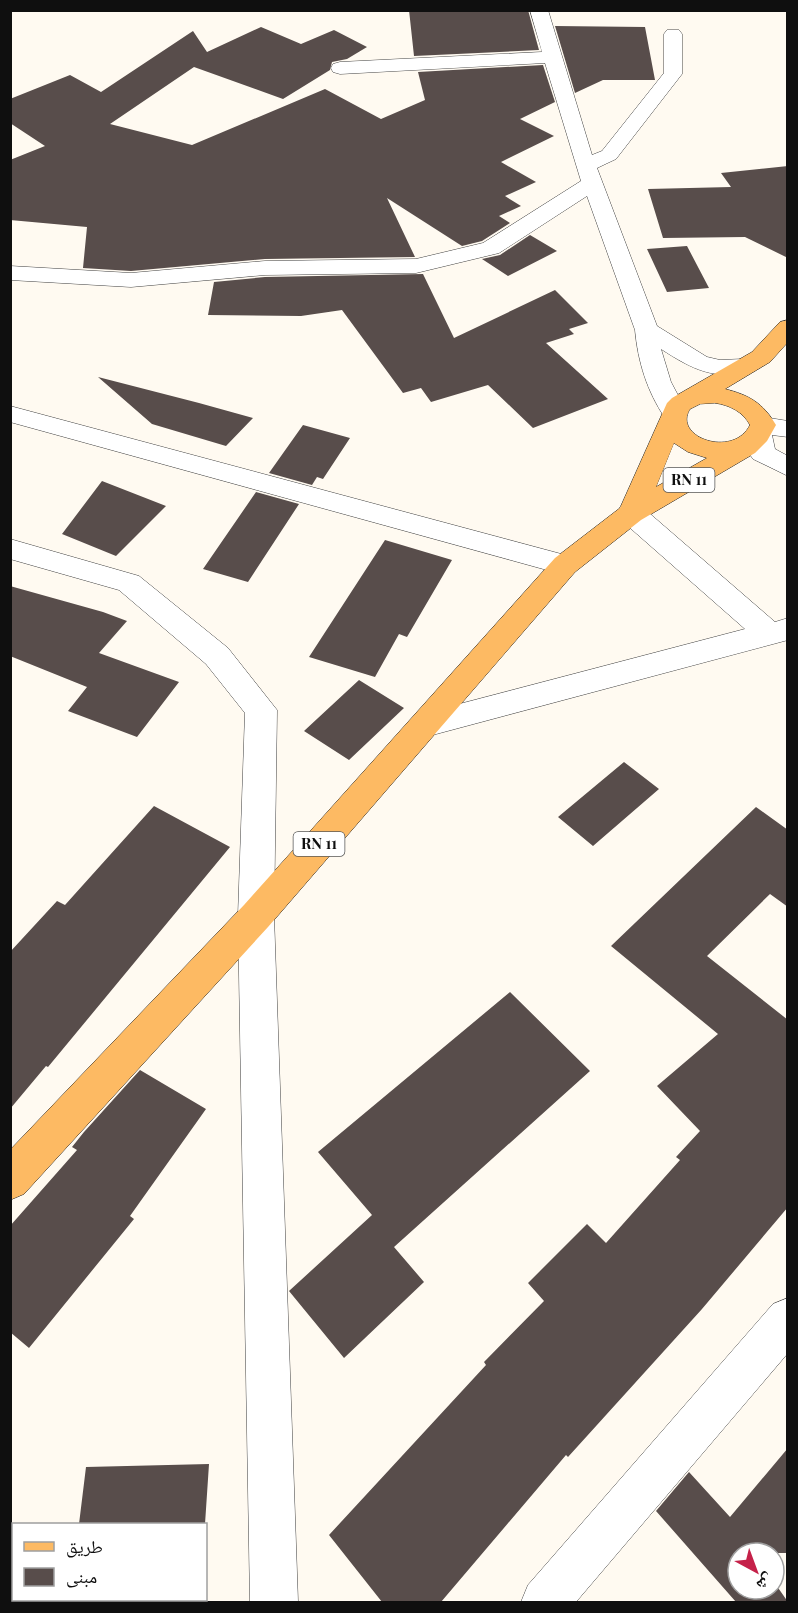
<svg xmlns="http://www.w3.org/2000/svg" width="798" height="1613" font-family="'Playfair Display','Noto Naskh Arabic',serif">
	<style>
		.building { fill: #584d4b }
		.lines { fill: none; stroke-linecap: round; stroke-linejoin: round }
		.minor-casing { stroke: #424242; stroke-width: 1 }
		.primary-casing { stroke: #202020; stroke-width: 1 }
		.minor { fill: #fff; fill-rule: evenodd }
		.primary { fill: #fdba63; fill-rule: evenodd }
		.labels { text-anchor: middle; stroke-width: 6; stroke-linejoin: round; paint-order: stroke }
		.shield { fill: #fff; stroke: #575757; stroke-width: 1.5 }
		.shield-label { font-size: 15px; font-weight: bold; fill: #0f0f0f }
	</style>
	<rect width="100%" height="100%" fill="#fffaf1"/>
	<path class="building" d="M 409,10 L 528,10 L 539,50 L 414,56 Z
		M 555,26 L 645,27 L 655,80 L 603,80 L 575,93 Z
		M 261,27 L 301,44 L 334,30 L 367,47 L 347,59 L 332,62 L 330,70 L 283,99 L 194,67 L 110,124 L 192,145 L 325,89 L 381,119 L 425,100 L 418,72 L 543,65 L 555,102 L 520,119 L 554,136 L 501,162 L 536,182 L 505,196 L 521,206 L 499,216 L 510,223 L 482,241 L 462,246 L 387,198 L 415,257 L 265,259 L 131,271 L 83,268 L 87,227 L 10,220 L 10,160 L 45,146 L 10,123 L 10,99 L 70,75 L 101,92 L 193,31 L 207,52 Z
		M 788,166 L 788,258 L 745,237 L 663,238 L 648,189 L 731,187 L 721,173 Z
		M 530,235 L 557,251 L 508,276 L 482,259 L 500,255 Z
		M 687,246 L 709,288 L 667,292 L 647,249 Z
		M 423,274 L 454,338 L 555,290 L 588,323 L 569,329 L 574,334 L 546,343 L 608,399 L 533,428 L 488,385 L 431,402 L 421,388 L 403,393 L 342,310 L 301,316 L 208,315 L 214,282 L 265,277 Z
		M 98,377 L 199,403 L 253,418 L 226,446 L 152,424 Z
		M 303,425 L 350,438 L 323,479 L 317,477 L 312,485 L 269,473 Z
		M 102,481 L 166,506 L 116,556 L 62,534 Z
		M 256,492 L 299,504 L 248,582 L 203,569 Z
		M 385,540 L 452,560 L 407,637 L 399,634 L 375,677 L 309,657 Z
		M 10,586 L 103,612 L 127,621 L 99,653 L 179,682 L 137,737 L 68,711 L 87,687 L 10,656 Z
		M 359,680 L 404,708 L 349,760 L 304,731 Z
		M 624,762 L 659,789 L 593,846 L 558,817 Z
		M 154,806 L 230,847 L 48,1067 L 46,1066 L 10,1109 L 10,952 L 57,901 L 65,905 Z
		M 756,807 L 788,830 L 788,907 L 770,894 L 707,956 L 788,1020 L 788,1207 L 702,1309 L 568,1457 L 566,1455 L 441,1602 L 382,1602 L 329,1535 L 486,1365 L 484,1362 L 544,1301 L 528,1283 L 587,1224 L 606,1243 L 680,1160 L 676,1157 L 700,1131 L 657,1086 L 718,1034 L 611,946 Z
		M 510,992 L 590,1071 L 394,1247 L 424,1282 L 344,1358 L 289,1291 L 372,1215 L 318,1152 Z
		M 140,1070 L 206,1109 L 130,1216 L 134,1219 L 29,1348 L 10,1332 L 10,1226 L 77,1150 L 72,1147 L 84,1132 Z
		M 788,1448 L 788,1553 L 738,1553 L 738,1589 L 774,1589 L 774,1582 L 788,1602 L 736,1602 L 656,1511 L 689,1472 L 730,1517 Z
		M 209,1464 L 205,1524 L 79,1524 L 86,1467 Z"/>
	<g class="lines">
		<defs>
			<path id="minor" d="M 530,10 L 548,10 L 592,155 L 602,151 L 664,73 L 664,34 L 667,30 L 679,30 L 682,34 L 682,74 L 616,159 L 597,168 L 657,326 L 707,357 L 720,360 L 743,359 L 752,361 L 755,366 L 752,371 C 714,381 692,369 661,349 L 671,382 L 687,412 L 683,418 L 674,420 L 665,418 C 647,391 638,362 635,330 L 587,196 L 499,253 L 416,273 L 265,275 L 131,287 L 10,280 L 10,266 L 131,273 L 265,261 L 416,259 L 483,243 L 581,181 L 545,63 L 340,74 L 333,72 L 331,68 L 333,64 L 340,62 L 542,52 Z
				M 10,406 L 565,555 L 575,558 L 579,565 L 575,572 L 565,575 L 10,422 Z
				M 763,417 L 788,421 L 788,437 L 772,435 L 775,449 L 788,456 L 788,476 L 753,459 L 749,453 L 747,436 L 753,430 L 750,425 L 754,419 Z
				M 631,504 L 641,506 L 775,622 L 788,618 L 788,640 L 425,737 L 414,734 L 409,725 L 414,716 L 425,713 L 745,629 L 621,520 L 617,513 L 621,506 Z
				M 10,539 L 139,576 L 228,648 L 277,710 L 274,916 L 298,1602 L 250,1602 L 238,916 L 245,713 L 206,664 L 119,590 L 10,559 Z
				M 788,1298 L 788,1353 L 576,1602 L 521,1602 L 528,1585 L 773,1304 Z"/>
			<path id="primary" d="M 788,320 L 788,342 L 770,362 L 725,389 C 749,395 763,403 776,425 L 767,441 L 755,453 L 641,520 L 575,572 L 268,927 L 24,1194 L 10,1200 L 10,1150 L 244,905 L 555,558 L 620,508 L 667,403 L 672,398 L 752,352 L 780,322 ZM 715,403 C 730,405 743,412 750,425 C 733,459 672,437 690,409 L 700,404 ZM 674,443 L 688,452 L 707,458 L 656,487 Z"/>
		</defs>
		<use href="#minor" class="minor-casing"/>
		<use href="#primary" class="primary-casing"/>
		<use href="#minor" class="minor"/>
		<use href="#primary" class="primary"/>
	</g>
	<g class="labels">
		<g class="shield">
			<rect x="663.5" y="468" width="51" height="24" rx="4.5"/>
			<rect x="293.5" y="832" width="51" height="24" rx="4.5"/>
		</g>
		<g class="shield-label">
			<text x="689" y="485">RN 11</text>
			<text x="319" y="849">RN 11</text>
		</g>
	</g>
	<rect width="798" height="1613" fill="none" stroke="#0f0f0f" stroke-width="24"/>
	<rect x="12" y="1523" width="195" height="78" fill="#ffffff" stroke="#9f9f9f" stroke-width="1.5"/>
	<rect x="24" y="1542" width="30" height="9" fill="#fdba63" stroke="#9f9f9f" stroke-width="1.5"/>
	<text x="66" y="1553" font-size="18" fill="#0f0f0f">طريق</text>
	<rect x="24" y="1568" width="30" height="18" fill="#584d4b" stroke="#9f9f9f" stroke-width="1.5"/>
	<text x="66" y="1583" font-size="18" fill="#0f0f0f">مبنى</text>
	<g transform="translate(756 1571) rotate(139)"><circle r="28" fill="#ffffff" stroke="#9f9f9f" stroke-width="1.5"/>
	<path d="M0-4.5L10 22L0 15L-10 22Z" fill="#c52149"/>
	<text y="-9" font-size="16" font-weight="bold" text-anchor="middle" fill="#0f0f0f">ش</text>
	</g>
</svg>
